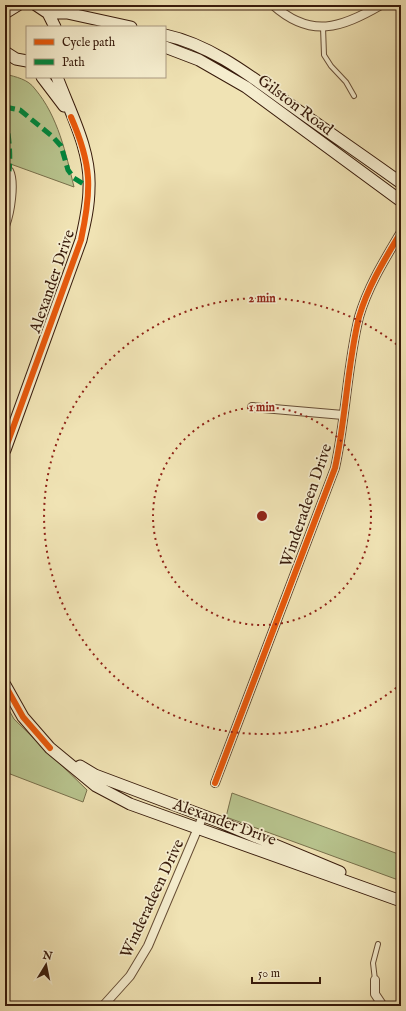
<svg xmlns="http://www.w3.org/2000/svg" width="406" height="1011" font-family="'IM FELL English',serif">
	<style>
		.green { fill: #b8c48e; stroke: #78704c }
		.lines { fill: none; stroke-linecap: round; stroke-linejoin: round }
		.service-casing { stroke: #664d35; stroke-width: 6 }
		.minor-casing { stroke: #664d35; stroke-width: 10 }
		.secondary-casing { stroke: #381b0b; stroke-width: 13 }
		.service { stroke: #f5edce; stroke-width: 4 }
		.minor { stroke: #f5edce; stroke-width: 8 }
		.secondary { stroke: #f5edce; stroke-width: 11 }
		.quiet { stroke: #00873e; stroke-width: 5; stroke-dasharray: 10 5; stroke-linecap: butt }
		.cycleway-casing { stroke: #f5edce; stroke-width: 8 }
		.cycleway { stroke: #e8590c; stroke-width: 6 }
		.ring { fill: none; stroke: #8f2418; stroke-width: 2; stroke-dasharray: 2 4 }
		.labels { text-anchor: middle; stroke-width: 3.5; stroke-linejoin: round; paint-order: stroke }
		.street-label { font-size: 16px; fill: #381b0b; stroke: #f5edce }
		.centre { fill: #8f2418; stroke: #f5edce; stroke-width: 2 }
		.ring-label { font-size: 12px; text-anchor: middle; font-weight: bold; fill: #8f2418; stroke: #f5edce; stroke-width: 3.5; stroke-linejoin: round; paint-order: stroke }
	</style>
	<rect width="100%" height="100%" fill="#f0e3b4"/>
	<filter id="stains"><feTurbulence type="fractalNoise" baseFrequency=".005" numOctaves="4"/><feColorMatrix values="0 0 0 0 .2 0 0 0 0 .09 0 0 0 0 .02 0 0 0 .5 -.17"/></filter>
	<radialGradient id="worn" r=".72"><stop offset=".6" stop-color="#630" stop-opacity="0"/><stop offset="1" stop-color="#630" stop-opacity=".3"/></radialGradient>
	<path class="green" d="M 5,74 C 16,77 28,79 35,89 C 58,116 66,154 74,187 L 5,162 Z
		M 5,703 L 14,719 L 87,790 L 83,802 L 5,772 Z
		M 232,793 L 401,855 L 401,881 L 226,817 Z"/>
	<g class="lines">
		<defs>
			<path id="service" d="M 323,27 L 324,55 L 331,66 L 346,82 L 354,96
				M 375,980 L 373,963 L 378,944"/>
			<path id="minor" d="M 273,5 C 311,39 341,28 381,5
				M 5,170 L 9,171 C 15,182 10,213 5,226
				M 252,407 L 343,415
				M 215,783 L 335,468 C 346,418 347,366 359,317 C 368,286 385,259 401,232
				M 375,980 L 375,994 L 383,1006
				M 103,1006 L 130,976 L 148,946 L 203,816"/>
			<path id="secondary" d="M 36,5 L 48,13 L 55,27
				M 5,13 L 18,5
				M 48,13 L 67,13 L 131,27
				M 165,35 C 212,45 253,78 292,106 C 328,132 365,157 401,183
				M 165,47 L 199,60 L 246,87 L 401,201
				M 5,52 L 16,59 L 27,61
				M 42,77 L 64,106
				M 5,450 L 81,240 C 85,223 89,206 89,188 C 91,150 70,112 57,77
				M 5,685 L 23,717 L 50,748 L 96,786 L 130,804 L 401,901
				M 80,766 L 95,775 L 220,822 L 340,872"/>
		</defs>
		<use href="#service" class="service-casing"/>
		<use href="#minor" class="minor-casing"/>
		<use href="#secondary" class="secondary-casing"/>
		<use href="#service" class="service"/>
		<use href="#minor" class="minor"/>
		<use href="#secondary" class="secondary"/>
		<path class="quiet" d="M 5,107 L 20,110 L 53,137 L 61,146 L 68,170 L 74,178 L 90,188
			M 5,119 C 9,132 11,158 9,171"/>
		<defs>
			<path id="cycleway" d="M 5,450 L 81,240 C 92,189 92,165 71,117
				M 5,685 L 23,717 L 50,748
				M 215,783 L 335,468 C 346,418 347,366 359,317 C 368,286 385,259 401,232"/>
		</defs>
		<use href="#cycleway" class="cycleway-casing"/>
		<use href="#cycleway" class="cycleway"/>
	</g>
	<g class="ring">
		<circle cx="262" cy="516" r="109"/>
		<path d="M401 684A218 218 0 1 1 401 348"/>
	</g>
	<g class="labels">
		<g class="street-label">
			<text transform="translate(296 104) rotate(37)" y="6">Gilston Road</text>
			<text transform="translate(51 281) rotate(-71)" y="6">Alexander Drive</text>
			<text transform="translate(305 505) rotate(-71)" y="6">Winderadeen Drive</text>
			<text transform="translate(225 821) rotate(20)" y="6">Alexander Drive</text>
			<text transform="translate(151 898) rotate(-65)" y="6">Winderadeen Drive</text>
		</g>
	</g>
	<circle cx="262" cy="516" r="6" class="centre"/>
	<g class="ring-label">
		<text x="262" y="302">2 min</text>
		<text x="262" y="411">1 min</text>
	</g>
	<rect width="406" height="1011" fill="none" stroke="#f0e3b4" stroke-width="20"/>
	<rect x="6" y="6" width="394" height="999" fill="none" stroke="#381b0b" stroke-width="2"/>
	<rect x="10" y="10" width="386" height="991" fill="none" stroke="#381b0b"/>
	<rect x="26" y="26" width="140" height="52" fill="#f5edce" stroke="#a99980"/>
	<rect x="34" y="39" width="20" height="6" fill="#e8590c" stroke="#a99980"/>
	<text x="62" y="46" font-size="12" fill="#381b0b">Cycle path</text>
	<rect x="34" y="59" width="20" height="6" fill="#00873e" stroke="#a99980"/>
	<text x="62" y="66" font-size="12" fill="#381b0b">Path</text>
	<g transform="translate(46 965) rotate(10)" stroke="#f5edce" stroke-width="3" paint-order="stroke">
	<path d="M0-3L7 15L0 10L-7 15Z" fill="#381b0b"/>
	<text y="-6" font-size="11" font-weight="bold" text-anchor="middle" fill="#381b0b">N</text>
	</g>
	<path d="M252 977v6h68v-6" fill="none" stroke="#381b0b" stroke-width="2"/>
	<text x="258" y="977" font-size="12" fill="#381b0b" stroke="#f5edce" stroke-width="3" paint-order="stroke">50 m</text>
	<rect width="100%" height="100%" filter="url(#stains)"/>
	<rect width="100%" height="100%" fill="url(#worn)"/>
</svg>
